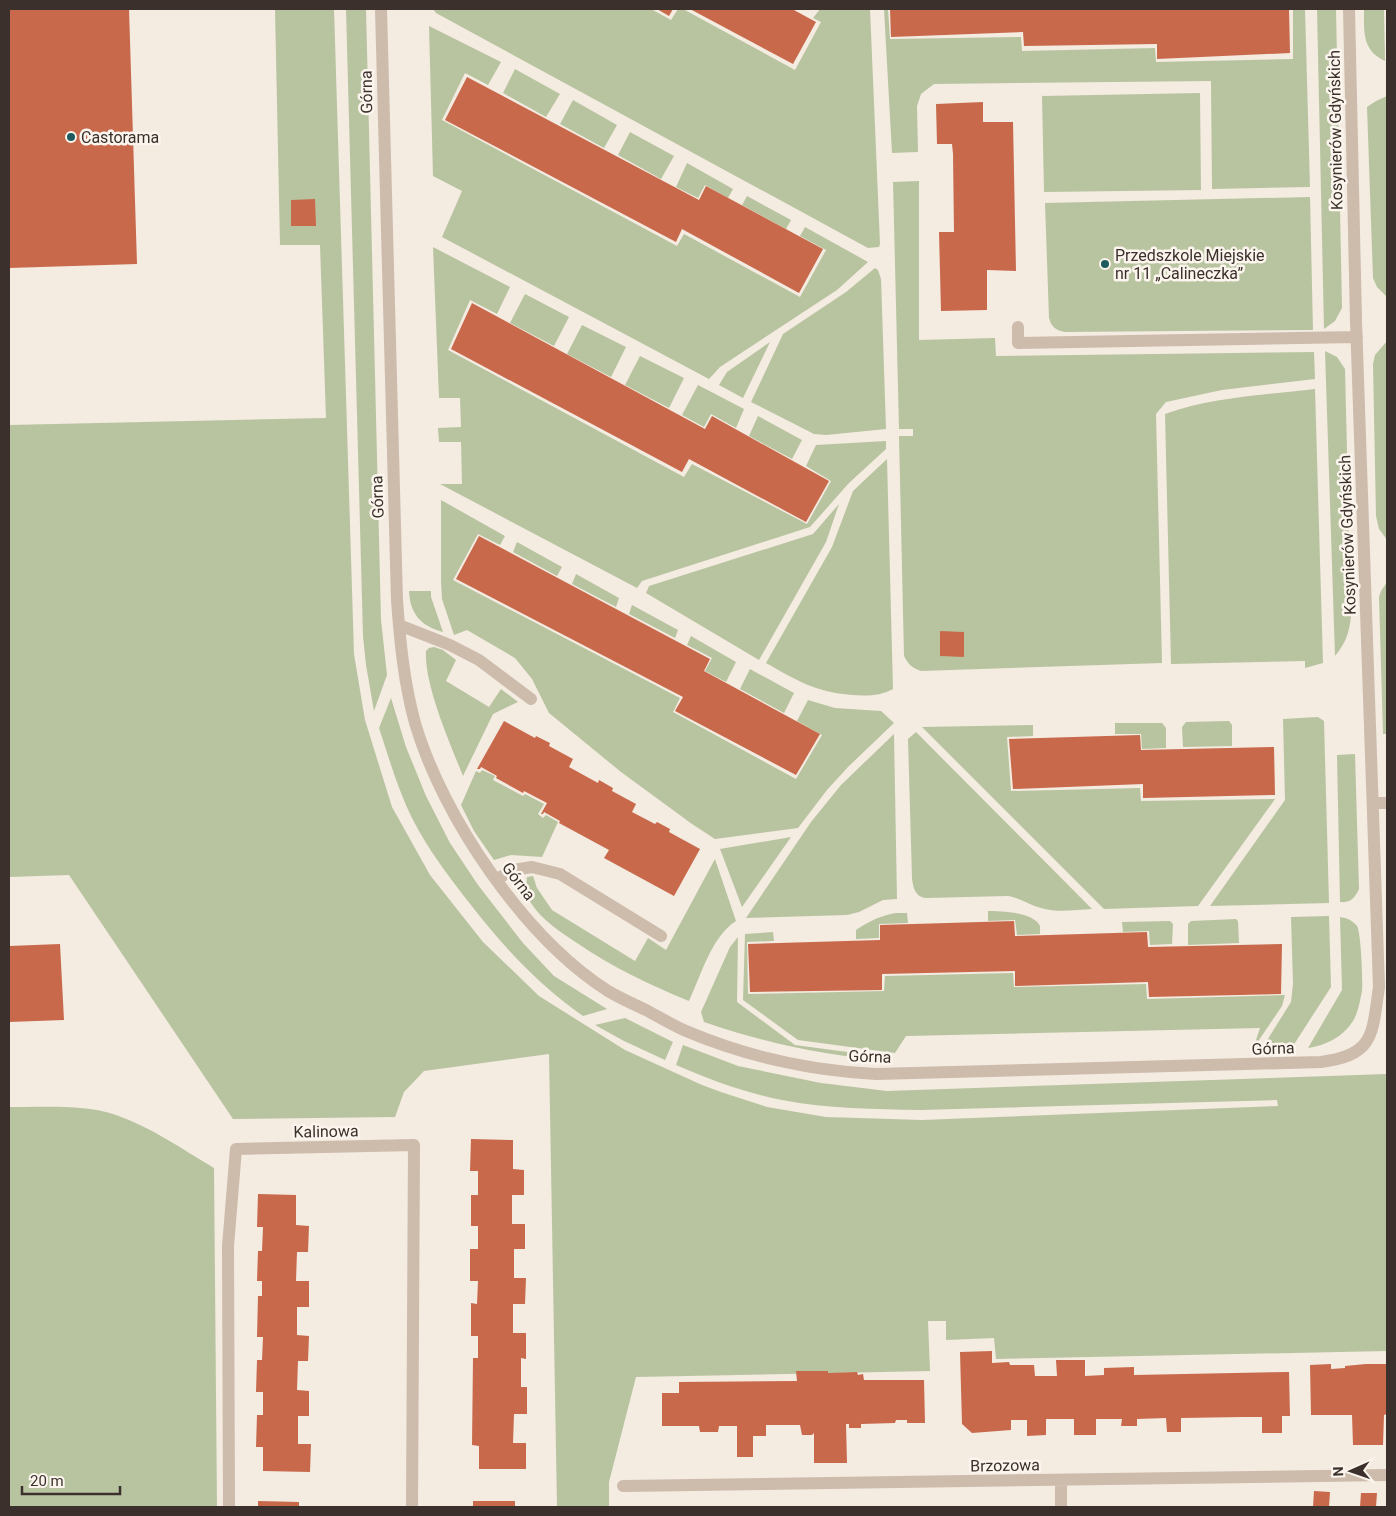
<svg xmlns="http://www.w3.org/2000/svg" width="1396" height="1516" font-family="Roboto,sans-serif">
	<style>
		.green { fill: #b8c4a0 }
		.building { fill: #c8694b }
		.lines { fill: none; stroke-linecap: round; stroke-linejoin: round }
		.minor { stroke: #cdbbac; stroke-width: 12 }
		.poi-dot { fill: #1f5a5e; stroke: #fbf5ee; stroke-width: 2 }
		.labels { text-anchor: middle; stroke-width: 5; stroke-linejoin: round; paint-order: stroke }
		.street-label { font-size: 16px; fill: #3b302b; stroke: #fbf5ee }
		.poi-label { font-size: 16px; fill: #3b302b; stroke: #fbf5ee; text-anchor: start }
	</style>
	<rect width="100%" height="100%" fill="#f4ebe1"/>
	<path class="green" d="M 275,9 L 334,9 L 354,654 L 365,720 L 392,807 L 430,875 L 483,942 L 539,996 L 625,1050 L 702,1085 L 721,1092 L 767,1107 L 826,1117 L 922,1120 L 1278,1106 L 1277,1100 L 921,1110 C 874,1109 828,1109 782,1100 C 746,1093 710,1080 676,1065 L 683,1045 L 738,1066 L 821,1083 L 887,1091 L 1387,1074 L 1387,1351 L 996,1359 L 994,1338 L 946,1340 L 946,1321 L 928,1321 L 930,1371 L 636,1377 L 609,1482 L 609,1507 L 557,1507 L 549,1054 L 424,1071 L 404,1092 L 395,1117 L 233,1119 L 69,875 L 9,877 L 9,425 L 326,418 L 320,245 L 280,245 Z
		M 346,9 L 366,9 L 381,620 L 387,675 L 374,711 L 366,665 L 363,636 Z
		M 433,9 L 651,9 L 671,20 L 678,9 L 683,9 L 795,70 L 821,22 L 813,18 L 820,9 L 870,9 L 880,244 L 879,247 L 868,248 L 436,13 Z
		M 884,9 L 888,9 L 890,39 L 1021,37 L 1022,51 L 1155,48 L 1156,62 L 1293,59 L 1293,9 L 1305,9 L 1310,187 L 1212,189 L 1211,81 L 934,84 L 921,94 L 917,106 L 918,152 L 892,153 Z
		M 1317,9 L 1336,9 L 1342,308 L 1335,321 L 1324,329 Z
		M 1364,9 L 1384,9 L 1385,61 C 1362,50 1364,32 1364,9 Z
		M 429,26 L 501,62 L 488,85 L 465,73 L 442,120 L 677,246 L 684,234 L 800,297 L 826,250 L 800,236 L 805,227 L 868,262 L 837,290 L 720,367 L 709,379 L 442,237 L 462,191 L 433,176 Z
		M 515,69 L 560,94 L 546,117 L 503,93 Z
		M 1200,93 L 1201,190 L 1044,192 L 1042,96 Z
		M 1387,96 L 1387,297 L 1377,287 L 1373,278 L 1367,107 L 1376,101 Z
		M 573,100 L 617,125 L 604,148 L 560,124 Z
		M 630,132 L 674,156 L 661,179 L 618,155 Z
		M 687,163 L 733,189 L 728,198 L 705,185 L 698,198 L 676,187 Z
		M 919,181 L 919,340 L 995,338 L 996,356 L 1314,352 L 1315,379 L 1222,390 L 1166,402 L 1156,414 L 1162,663 L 921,671 C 912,668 908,664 904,656 L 899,436 L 913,436 L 913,429 L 899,429 L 893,182 Z
		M 747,196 L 791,220 L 786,229 L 742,205 Z
		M 1310,197 L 1313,330 L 1065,332 C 1056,330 1052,328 1049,318 L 1045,203 Z
		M 433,247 L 510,287 L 497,314 L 470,300 L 448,350 L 684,477 L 692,464 L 807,524 L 831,481 L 806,466 L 816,445 L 886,441 L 886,449 L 849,483 L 810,527 L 642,581 L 637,588 L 440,484 L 462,484 L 461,442 L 439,442 L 438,428 L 461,427 L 460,398 L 439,398 Z
		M 875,268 L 878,270 L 881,279 L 886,429 L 826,435 L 814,434 L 751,402 L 783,334 L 846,292 Z
		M 525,294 L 569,317 L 554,346 L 510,323 Z
		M 582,325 L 626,347 L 611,377 L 567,354 Z
		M 1387,341 L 1387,540 L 1379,529 L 1376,516 L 1373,364 L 1375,355 Z
		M 770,342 L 743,398 L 719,385 L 727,372 Z
		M 1325,351 L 1337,357 L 1345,369 L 1351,614 C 1350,631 1346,643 1335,656 Z
		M 640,356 L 684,378 L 669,408 L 625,385 Z
		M 698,385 L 744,409 L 736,428 L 711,414 L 704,427 L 682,415 Z
		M 1315,389 L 1323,663 L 1305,668 L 1305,661 L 1171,664 L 1165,414 C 1213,397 1265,395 1315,389 Z
		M 758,416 L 802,440 L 792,459 L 749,436 Z
		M 887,459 L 893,689 C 880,696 867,696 852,695 C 815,692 798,681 766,663 L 832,547 L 853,491 Z
		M 441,500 L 505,536 L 500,545 L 478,534 L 453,580 L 680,698 L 673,712 L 796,779 L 822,735 L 797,721 L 808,700 L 835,708 L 881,711 L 894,723 L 848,767 L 827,790 L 798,828 L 715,839 L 692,824 L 621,772 L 549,713 L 532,679 L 515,658 L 467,630 L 454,635 L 442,599 L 441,582 Z
		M 839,504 L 826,542 L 759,660 L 646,593 L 649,586 L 813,534 Z
		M 517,542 L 562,567 L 557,576 L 513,552 Z
		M 576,574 L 619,598 L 616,607 L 572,584 Z
		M 1387,582 L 1387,734 L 1383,734 L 1379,597 L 1381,591 Z
		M 409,591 L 431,591 L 431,597 L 443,632 C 421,626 410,614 409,591 Z
		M 632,605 L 678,630 L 675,638 L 629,614 Z
		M 691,636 L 736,662 L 726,682 L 705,671 L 712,658 L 687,645 Z
		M 434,647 L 443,650 L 456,660 L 446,681 L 489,707 L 501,689 L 518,702 L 493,714 L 463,776 C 450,743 424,685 426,651 L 429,648 Z
		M 750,669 L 794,693 L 784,713 L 740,689 Z
		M 391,698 L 406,747 L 426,796 L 450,843 L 478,885 L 523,943 L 554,976 L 607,1009 L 583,1016 C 537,984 501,944 467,900 C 447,874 427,848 412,818 C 398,790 389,758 379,728 Z
		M 1318,717 L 1324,721 L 1329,903 L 1210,906 L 1285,800 L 1283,719 Z
		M 1229,721 L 1232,725 L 1232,746 L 1183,747 L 1182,727 L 1186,722 Z
		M 1115,723 L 1162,723 L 1166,728 L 1166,748 L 1142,749 L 1141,734 L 1115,734 Z
		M 1033,725 L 1033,736 L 1007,737 L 1011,791 L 1140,788 L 1141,801 L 1275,799 L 1198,906 L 1104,909 L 922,727 Z
		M 916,732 L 1092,909 C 1075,910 1057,913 1041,908 C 1029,905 1019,897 1007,896 L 926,898 C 915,897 913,887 912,878 L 908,739 Z
		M 894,734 L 897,899 L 883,900 L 859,912 L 847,915 L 746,918 L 811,822 L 841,785 Z
		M 1355,754 L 1359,889 C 1355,898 1350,903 1340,902 L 1337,755 Z
		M 482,770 L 495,776 L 493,780 L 523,796 L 525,794 L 544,804 L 538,814 L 543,818 L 546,815 L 558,822 L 542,857 L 511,855 L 494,860 L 474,831 L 461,805 L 476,771 L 480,773 Z
		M 791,837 L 742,907 L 720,849 Z
		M 715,859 L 736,921 C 712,936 701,975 689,1001 C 650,985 612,967 577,943 C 560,932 542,920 531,903 C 525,895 526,887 527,877 L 533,876 L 537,888 L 552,910 L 635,961 L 648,938 L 666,950 Z
		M 988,911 C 1000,911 1034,912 1040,926 C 1040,927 1040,933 1040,934 L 1017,935 L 1015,920 L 988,921 Z
		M 896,913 L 907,913 L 908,923 L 879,924 L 879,938 L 856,939 L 856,930 C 868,922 881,915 896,913 Z
		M 1329,916 L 1331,987 L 1291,1049 L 1261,1050 L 1291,1002 L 1293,984 L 1291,917 Z
		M 1340,917 C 1347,918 1352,920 1357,926 C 1361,932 1363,982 1362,991 C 1360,1001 1358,1013 1353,1021 C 1342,1038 1326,1045 1308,1048 L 1342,990 Z
		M 1236,919 L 1238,921 L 1239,943 L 1188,945 L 1188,924 L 1191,921 Z
		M 1170,921 L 1173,924 L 1172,944 L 1150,945 L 1149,931 L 1123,932 L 1122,922 Z
		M 773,932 L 774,941 L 747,942 L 748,994 L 884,991 L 885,976 L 1013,973 L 1014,987 L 1146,984 L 1147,999 L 1285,995 L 1282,1006 L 1253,1049 L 1260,1028 L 906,1036 L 895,1053 L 798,1040 L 743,1000 L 745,934 Z
		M 738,937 L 737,1002 L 795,1045 L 892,1058 L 890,1061 C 827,1056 765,1043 704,1022 L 701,1012 L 730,947 Z
		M 625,1018 L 673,1042 L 665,1060 L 624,1041 L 595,1025 Z
		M 9,1107 C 40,1107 87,1104 116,1115 C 151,1127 182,1149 214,1168 L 217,1507 L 9,1507 Z"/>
	<path class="building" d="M 9,9 L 129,9 L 137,264 L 9,268 Z
		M 657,9 L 673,9 L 669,16 Z
		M 690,9 L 792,9 L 816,22 L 793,64 Z
		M 890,9 L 1289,9 L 1290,53 L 1157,59 L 1157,44 L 1024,46 L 1023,32 L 891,37 Z
		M 467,77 L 699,200 L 706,186 L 823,249 L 799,293 L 682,229 L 676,242 L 445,120 Z
		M 983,102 L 983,122 L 1013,122 L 1016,271 L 987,270 L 987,310 L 941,311 L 939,232 L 954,232 L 953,154 L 952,144 L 937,144 L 936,104 Z
		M 315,199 L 316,226 L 291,226 L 291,200 Z
		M 472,303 L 705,429 L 712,416 L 829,481 L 806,522 L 689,459 L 682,472 L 451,349 Z
		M 479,536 L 710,659 L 704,671 L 820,734 L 796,775 L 675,711 L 683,697 L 456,579 Z
		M 940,631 L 964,632 L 964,657 L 940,656 Z
		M 504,721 L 535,738 L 536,736 L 550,743 L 549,746 L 573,759 L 569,767 L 598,783 L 599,780 L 613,788 L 612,791 L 636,804 L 632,812 L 655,824 L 657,822 L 670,829 L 669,832 L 700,849 L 674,896 L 604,858 L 609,850 L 559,823 L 560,821 L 544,812 L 543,814 L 541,814 L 547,803 L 524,791 L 523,793 L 496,778 L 497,776 L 481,767 L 480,769 L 477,769 Z
		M 1140,735 L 1141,750 L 1274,747 L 1275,795 L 1143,798 L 1143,784 L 1013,789 L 1009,739 Z
		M 1014,921 L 1015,936 L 1147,932 L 1148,947 L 1282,944 L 1281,994 L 1149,997 L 1148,982 L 1015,986 L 1015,971 L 882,974 L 882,990 L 750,992 L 748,944 L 880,940 L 880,925 Z
		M 60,944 L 64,1020 L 9,1022 L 9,946 Z
		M 471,1139 L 513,1140 L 513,1169 L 524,1170 L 524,1195 L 512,1195 L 512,1224 L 525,1224 L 525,1249 L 514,1249 L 514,1278 L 526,1278 L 525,1304 L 513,1304 L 513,1333 L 526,1333 L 526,1359 L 521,1358 L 521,1387 L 527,1387 L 527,1414 L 514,1414 L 513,1443 L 526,1443 L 526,1469 L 479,1469 L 479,1446 L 472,1445 L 473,1358 L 478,1358 L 478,1336 L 471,1336 L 471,1303 L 477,1304 L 478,1281 L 470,1281 L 470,1249 L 478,1249 L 478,1226 L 471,1226 L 471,1195 L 478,1195 L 478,1171 L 470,1171 Z
		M 258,1194 L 296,1195 L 296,1225 L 309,1226 L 308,1252 L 297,1252 L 296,1281 L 309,1281 L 309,1307 L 297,1307 L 297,1335 L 309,1336 L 308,1361 L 298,1361 L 297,1390 L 309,1391 L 309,1416 L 298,1416 L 298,1444 L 311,1444 L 310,1472 L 263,1471 L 263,1447 L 256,1447 L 257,1415 L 263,1415 L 263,1392 L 256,1392 L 257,1360 L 262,1360 L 263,1337 L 257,1337 L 258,1296 L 262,1296 L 262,1281 L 257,1281 L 258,1251 L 262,1251 L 263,1227 L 257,1227 Z
		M 992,1351 L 992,1363 L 1009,1362 L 1010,1365 L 1034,1365 L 1035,1376 L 1057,1376 L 1056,1360 L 1085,1360 L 1085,1376 L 1104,1375 L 1104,1368 L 1134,1367 L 1134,1375 L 1289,1372 L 1290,1416 L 1282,1416 L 1282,1433 L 1262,1433 L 1262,1417 L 1243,1417 L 1181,1418 L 1181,1432 L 1167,1432 L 1166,1418 L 1137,1419 L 1137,1426 L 1121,1426 L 1122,1419 L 1096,1419 L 1096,1435 L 1074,1435 L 1074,1419 L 1046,1419 L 1046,1435 L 1027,1436 L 1027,1420 L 1011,1420 L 1011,1430 L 972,1433 L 962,1424 L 960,1352 Z
		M 1331,1364 L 1331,1369 L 1345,1368 L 1345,1366 L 1366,1364 L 1387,1364 L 1387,1414 L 1384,1415 L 1383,1445 L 1353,1445 L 1352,1415 L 1311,1415 L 1310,1365 Z
		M 796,1371 L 828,1371 L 828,1373 L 857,1372 L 858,1375 L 863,1374 L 864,1380 L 924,1380 L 925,1423 L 907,1423 L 907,1420 L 896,1420 L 895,1423 L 861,1424 L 861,1428 L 849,1428 L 849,1424 L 846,1424 L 847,1463 L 814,1463 L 814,1433 L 812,1435 L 802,1435 L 800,1425 L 766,1425 L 766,1436 L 753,1436 L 753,1457 L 737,1457 L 737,1426 L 719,1426 L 718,1432 L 700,1432 L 699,1426 L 662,1426 L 662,1393 L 679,1393 L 679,1382 L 797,1381 Z
		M 1314,1491 L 1330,1492 L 1329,1507 L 1313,1507 Z
		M 1361,1493 L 1377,1493 L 1376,1507 L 1360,1507 Z
		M 258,1501 L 299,1502 L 299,1507 L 258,1507 Z
		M 473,1501 L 515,1501 L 515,1507 L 473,1507 Z"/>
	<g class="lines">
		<path class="minor" d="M 381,9 L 397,600 C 400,642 404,683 415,723 C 443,818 525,938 608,991 C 620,998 633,1004 646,1010 C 659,1017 672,1025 686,1031 C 745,1056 812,1071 876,1074 L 1321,1062 C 1375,1055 1372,1034 1379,987 L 1356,321 L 1349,9
			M 1018,327 L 1018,343 L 1357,337
			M 399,625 L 450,645 L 479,660 L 531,699
			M 1373,803 L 1387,803
			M 497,879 L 513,870 L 532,867 L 560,874 L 661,936
			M 1061,1481 L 1061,1507
			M 623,1486 L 1387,1475
			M 229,1507 L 228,1246 L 236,1149 L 414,1145 L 412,1507"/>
	</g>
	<g class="poi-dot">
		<circle cx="71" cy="137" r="5"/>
		<circle cx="1105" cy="264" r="5"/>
	</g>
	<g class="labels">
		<g class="street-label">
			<text transform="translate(366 92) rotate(-91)" y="6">Górna</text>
			<text transform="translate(1335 130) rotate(-91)" y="6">Kosynierów Gdyńskich</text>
			<text transform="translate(377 497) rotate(-92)" y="6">Górna</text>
			<text transform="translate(1347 535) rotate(-92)" y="6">Kosynierów Gdyńskich</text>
			<text transform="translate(519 881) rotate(53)" y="6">Górna</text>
			<text transform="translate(1273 1048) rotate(-2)" y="6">Górna</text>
			<text transform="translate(870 1056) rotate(2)" y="6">Górna</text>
			<text transform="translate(326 1131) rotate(-1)" y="6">Kalinowa</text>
			<text transform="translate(1005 1465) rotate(-1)" y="6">Brzozowa</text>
		</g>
		<g class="poi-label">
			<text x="81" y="143">Castorama</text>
			<text x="1115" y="261">Przedszkole Miejskie<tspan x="1115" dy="18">nr 11 „Calineczka”</tspan></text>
		</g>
	</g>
	<rect width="1396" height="1516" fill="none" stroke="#3b302b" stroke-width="20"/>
	<g transform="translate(1351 1471) rotate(268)" stroke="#fbf5ee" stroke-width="4" paint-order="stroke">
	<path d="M0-4L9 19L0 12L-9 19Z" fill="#3b302b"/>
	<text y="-8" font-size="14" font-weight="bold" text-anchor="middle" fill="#3b302b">N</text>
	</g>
	<path d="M22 1486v8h98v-8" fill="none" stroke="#3b302b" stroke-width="2.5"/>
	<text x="30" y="1486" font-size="15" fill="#3b302b" stroke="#fbf5ee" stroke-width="4" paint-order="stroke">20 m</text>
</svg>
